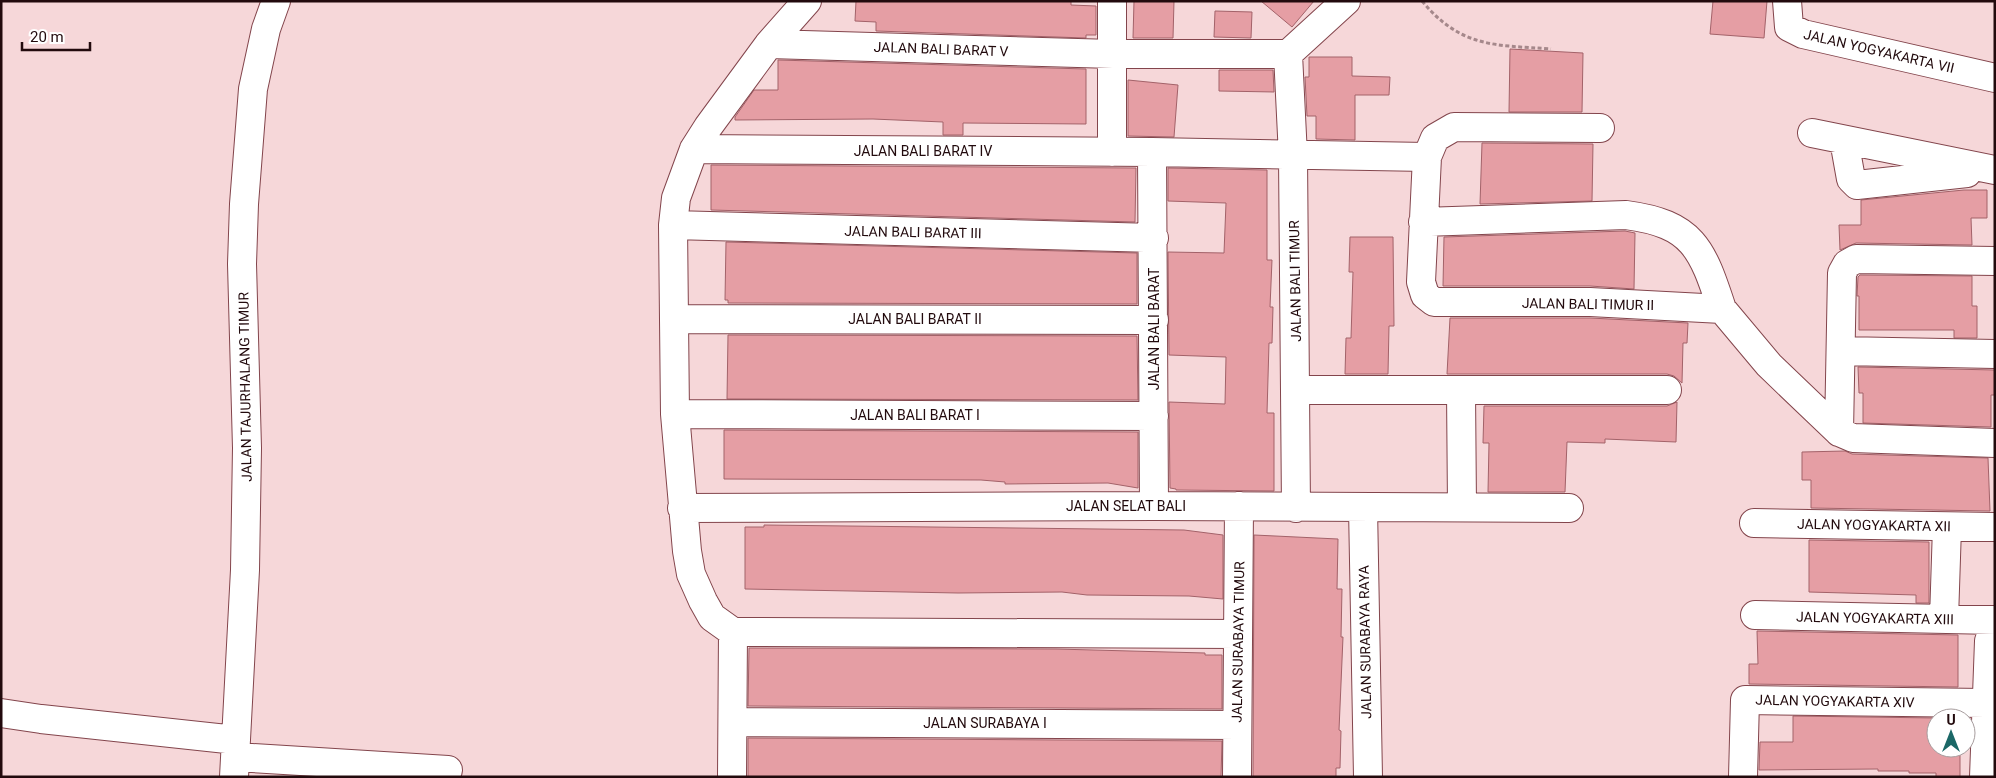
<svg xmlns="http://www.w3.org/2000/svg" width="1996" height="778" font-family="Roboto,sans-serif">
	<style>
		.building { fill: #e59ea4; stroke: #a36269 }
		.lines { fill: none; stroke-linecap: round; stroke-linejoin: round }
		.minor-casing { stroke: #83454c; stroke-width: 30 }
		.path { stroke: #a5888b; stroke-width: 3; stroke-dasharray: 4 2.5; stroke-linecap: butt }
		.minor { stroke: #fff; stroke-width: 28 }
		.labels { text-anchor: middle; stroke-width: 4; stroke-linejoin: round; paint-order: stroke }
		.street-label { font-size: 14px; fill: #220a0d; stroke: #fff }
	</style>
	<rect width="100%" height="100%" fill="#f6d7d9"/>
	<path class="building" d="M 856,1 L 1071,1 L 1071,5 L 1096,6 L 1096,35 L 1086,35 L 1086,38 L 876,31 L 876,22 L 855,21 Z
		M 1134,1 L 1174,1 L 1173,38 L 1133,38 Z
		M 1261,1 L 1314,1 L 1292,27 Z
		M 1713,1 L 1767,1 L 1764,38 L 1710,34 Z
		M 1215,11 L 1252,12 L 1251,38 L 1214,37 Z
		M 1510,49 L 1583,53 L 1582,112 L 1509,112 Z
		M 1309,57 L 1352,57 L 1352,76 L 1390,77 L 1389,95 L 1355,95 L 1355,140 L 1316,139 L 1316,116 L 1307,116 L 1305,77 L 1309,77 Z
		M 778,60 L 1086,69 L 1086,124 L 963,123 L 963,135 L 943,135 L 943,122 L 873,119 L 735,120 L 735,117 L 754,90 L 778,90 Z
		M 1219,70 L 1273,70 L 1274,92 L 1219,91 Z
		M 1128,80 L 1178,85 L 1174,137 L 1128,136 Z
		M 1482,143 L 1593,144 L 1592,201 L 1480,204 Z
		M 711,165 L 1136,168 L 1135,222 L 711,210 Z
		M 1168,168 L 1267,170 L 1267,260 L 1272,260 L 1270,307 L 1273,307 L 1272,343 L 1269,343 L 1267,413 L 1274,413 L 1274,491 L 1176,490 L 1176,489 L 1170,488 L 1169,402 L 1225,404 L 1226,357 L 1169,355 L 1168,252 L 1224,253 L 1226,203 L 1168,201 Z
		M 1964,190 L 1987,190 L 1987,218 L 1971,218 L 1972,245 L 1856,243 L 1840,250 L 1839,225 L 1861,225 L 1861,200 Z
		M 1625,231 L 1635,233 L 1634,289 L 1590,286 L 1443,286 L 1444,237 Z
		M 1350,237 L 1393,237 L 1394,326 L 1389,326 L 1388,374 L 1345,374 L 1346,338 L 1351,338 L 1353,272 L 1349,272 Z
		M 726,242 L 1137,253 L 1137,304 L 728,303 L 728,300 L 725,300 Z
		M 1860,275 L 1972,276 L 1972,306 L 1977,306 L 1977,338 L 1954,338 L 1954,330 L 1859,330 L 1859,296 L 1857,296 L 1858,277 Z
		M 1450,318 L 1590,318 L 1688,323 L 1687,343 L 1683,343 L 1682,383 L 1674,376 L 1667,374 L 1447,374 Z
		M 728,335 L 1137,336 L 1138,400 L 727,399 Z
		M 1858,367 L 1995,370 L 1995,395 L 1991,395 L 1991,427 L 1863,423 L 1863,393 L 1859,393 Z
		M 1677,402 L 1676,442 L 1605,439 L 1605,443 L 1567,442 L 1565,492 L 1488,492 L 1489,443 L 1483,443 L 1484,406 L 1667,406 Z
		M 724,430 L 1138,432 L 1138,488 L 1108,483 L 1005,484 L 1005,482 L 981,480 L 724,479 Z
		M 1845,451 L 1852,454 L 1988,458 L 1990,511 L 1811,508 L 1811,480 L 1802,480 L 1802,452 Z
		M 764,525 L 1184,530 L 1223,535 L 1223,599 L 1189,596 L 1087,595 L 1062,592 L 958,593 L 745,589 L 745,527 L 764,527 Z
		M 1254,535 L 1338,539 L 1337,589 L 1342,589 L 1341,637 L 1343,637 L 1339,730 L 1341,731 L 1340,768 L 1336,768 L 1336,777 L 1253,777 Z
		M 1809,540 L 1929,542 L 1929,603 L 1916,603 L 1916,595 L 1809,592 Z
		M 1757,631 L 1958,635 L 1958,687 L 1749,684 L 1749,664 L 1758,664 Z
		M 749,648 L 1056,649 L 1205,653 L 1205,655 L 1222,655 L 1222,709 L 748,706 Z
		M 1793,716 L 1936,718 L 1936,748 L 1960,749 L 1960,777 L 1936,777 L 1936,773 L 1909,773 L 1909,771 L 1878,771 L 1878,769 L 1759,770 L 1760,742 L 1793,742 Z
		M 748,738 L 1222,741 L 1221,777 L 748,777 Z"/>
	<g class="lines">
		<defs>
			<path id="minor" d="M 807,1 L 769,44 L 708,127 L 694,149 L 676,198 L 673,225 L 675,414 L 687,551 L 691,574 L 703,601 L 712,617 L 733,632 L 1238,634
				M 1112,1 L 1112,152
				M 1787,1 L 1789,27 L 1803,34 L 1995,78
				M 769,44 L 1113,54 L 1288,54 L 1346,1
				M 1288,54 L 1293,156 L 1296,508
				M 1600,128 L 1454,127 L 1435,138 L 1427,157 L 1421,282 L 1425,295 L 1434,302 L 1590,302 L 1722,309 L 1769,365 L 1839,432 L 1853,438 L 1995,443
				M 1812,133 L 1995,170
				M 1844,140 L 1851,179 L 1857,185 L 1967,173
				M 694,149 L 1152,152 L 1427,157
				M 1152,152 L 1154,506
				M 1423,222 L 1626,215 C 1693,224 1702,248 1722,309
				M 673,225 L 1154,238
				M 675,319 L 1154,320
				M 1841,351 L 1995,354
				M 1296,390 L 1667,390
				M 1461,391 L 1462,507
				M 675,414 L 1154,416
				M 1839,432 L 1842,273 L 1847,264 L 1856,259 L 1995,261
				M 1363,507 L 1368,777
				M 682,508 L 1154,506 L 1569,508
				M 1754,523 L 1995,527
				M 1755,615 L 1995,620
				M 1944,619 L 1947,527
				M 1,713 L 41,719 L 236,740
				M 733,722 L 1237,725
				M 236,757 L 448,770
				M 234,777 L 245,570 L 247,448 L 242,264 L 244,204 L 253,89 L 266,29 L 276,1
				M 732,777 L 733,632
				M 1237,777 L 1239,506
				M 1743,777 L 1745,700 L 1985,703
				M 1984,777 L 1989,641 L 1995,625"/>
		</defs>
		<use href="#minor" class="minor-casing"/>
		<path class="path" d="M 1422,1 C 1461,48 1495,45 1551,49"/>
		<use href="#minor" class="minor"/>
	</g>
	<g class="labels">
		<g class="street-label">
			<text transform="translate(941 49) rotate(2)" y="5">JALAN BALI BARAT V</text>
			<text transform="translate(1879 51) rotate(13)" y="5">JALAN YOGYAKARTA VII</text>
			<text x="923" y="156">JALAN BALI BARAT IV</text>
			<text transform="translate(913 232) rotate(1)" y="5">JALAN BALI BARAT III</text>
			<text transform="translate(1295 281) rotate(-91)" y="5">JALAN BALI TIMUR</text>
			<text transform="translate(1588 304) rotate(1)" y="5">JALAN BALI TIMUR II</text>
			<text x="915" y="324">JALAN BALI BARAT II</text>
			<text transform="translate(1154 329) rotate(-90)" y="5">JALAN BALI BARAT</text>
			<text transform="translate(245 387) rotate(-91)" y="5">JALAN TAJURHALANG TIMUR</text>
			<text x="915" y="420">JALAN BALI BARAT I</text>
			<text x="1126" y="511">JALAN SELAT BALI</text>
			<text transform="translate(1874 525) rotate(1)" y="5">JALAN YOGYAKARTA XII</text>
			<text transform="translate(1875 618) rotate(1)" y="5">JALAN YOGYAKARTA XIII</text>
			<text transform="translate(1238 642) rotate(-89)" y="5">JALAN SURABAYA TIMUR</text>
			<text transform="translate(1365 642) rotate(-91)" y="5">JALAN SURABAYA RAYA</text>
			<text transform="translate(1835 701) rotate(1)" y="5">JALAN YOGYAKARTA XIV</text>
			<text x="985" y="728">JALAN SURABAYA I</text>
		</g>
	</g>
	<rect width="1996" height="778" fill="none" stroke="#220a0d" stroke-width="5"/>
	<g transform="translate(1951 733)"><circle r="24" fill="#ffffff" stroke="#a79d9e"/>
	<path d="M0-4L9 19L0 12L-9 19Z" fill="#1b6867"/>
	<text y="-8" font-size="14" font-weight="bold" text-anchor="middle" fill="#220a0d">U</text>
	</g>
	<path d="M22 42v8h68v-8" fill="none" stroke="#220a0d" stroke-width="2.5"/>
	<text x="30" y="42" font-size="15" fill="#220a0d" stroke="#ffffff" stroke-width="4" paint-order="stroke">20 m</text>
</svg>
